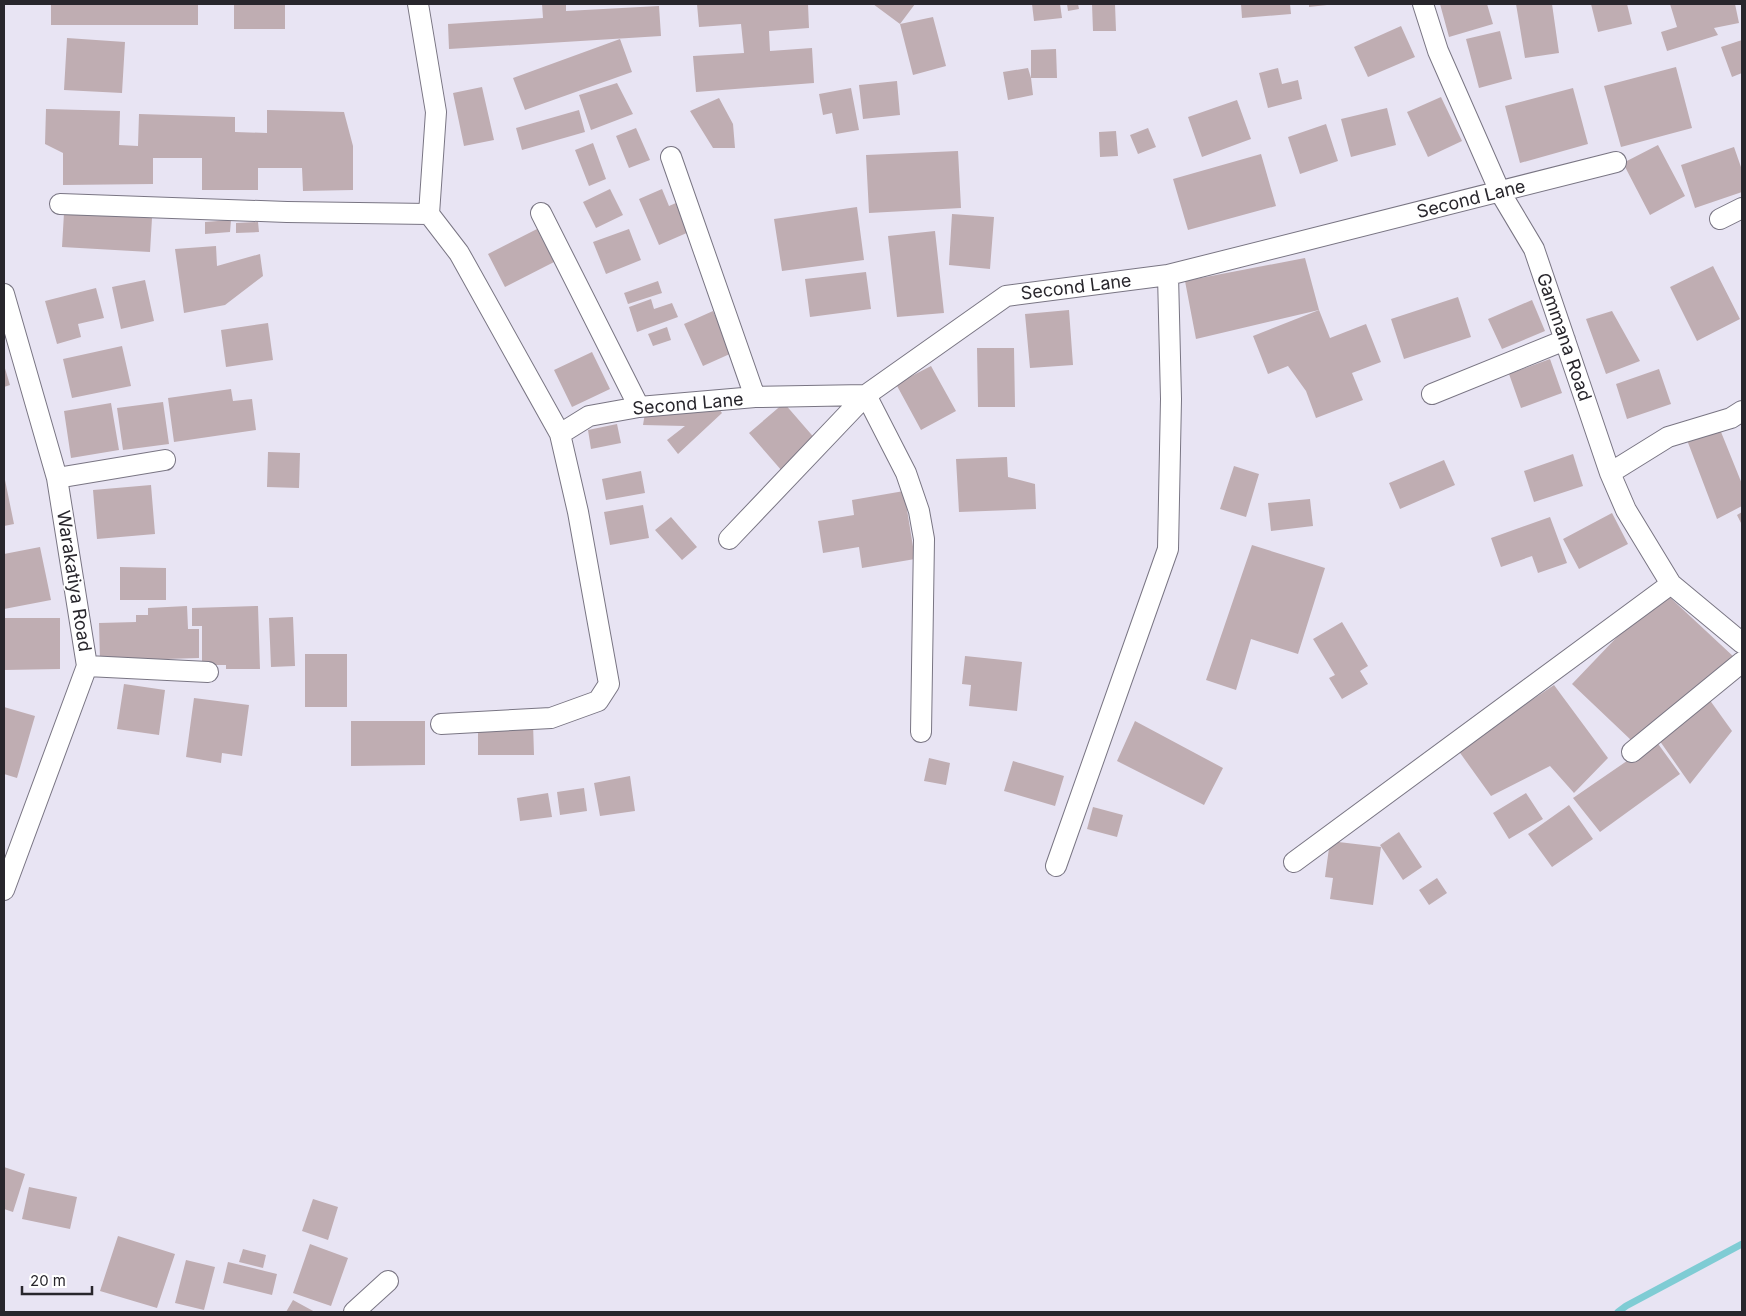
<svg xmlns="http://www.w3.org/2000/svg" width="1746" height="1316" font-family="Inter,sans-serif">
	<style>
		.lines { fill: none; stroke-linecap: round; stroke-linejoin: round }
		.stream { stroke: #7fccd4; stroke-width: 7 }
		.building { fill: #bfadb2 }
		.minor-casing { stroke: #797583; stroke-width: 22 }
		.minor { stroke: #fff; stroke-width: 20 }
		.labels { text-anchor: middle; stroke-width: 4; stroke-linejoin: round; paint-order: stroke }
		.street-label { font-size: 18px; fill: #28262c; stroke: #fff }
	</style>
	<rect width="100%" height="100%" fill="#e8e4f3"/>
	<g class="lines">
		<path class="stream" d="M 1618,1312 L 1626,1306 L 1742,1244"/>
	</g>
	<path class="building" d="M 51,4 L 198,4 L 198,25 L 51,25 Z
		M 234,4 L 285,4 L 285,29 L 234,29 Z
		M 542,4 L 566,4 L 566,11 L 659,6 L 661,36 L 449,49 L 448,24 L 543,18 Z
		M 697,4 L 808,4 L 809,28 L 769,31 L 770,51 L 812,48 L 814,83 L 696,92 L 693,56 L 744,53 L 741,24 L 699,27 Z
		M 873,4 L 915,4 L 900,24 Z
		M 1032,4 L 1060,4 L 1062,18 L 1034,21 Z
		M 1067,4 L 1078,4 L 1079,9 L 1068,11 Z
		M 1092,4 L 1115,4 L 1116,31 L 1093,31 Z
		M 1241,4 L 1290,4 L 1291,14 L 1242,18 Z
		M 1309,4 L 1327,4 L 1327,5 L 1309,7 Z
		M 1440,4 L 1487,4 L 1493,24 L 1449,37 Z
		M 1516,4 L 1552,4 L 1559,53 L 1525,58 Z
		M 1591,4 L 1627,4 L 1632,24 L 1598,32 Z
		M 1670,4 L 1735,4 L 1739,23 L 1714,28 L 1718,35 L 1667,51 L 1661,32 L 1677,27 Z
		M 933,17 L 946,66 L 913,75 L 900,24 Z
		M 1401,26 L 1415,57 L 1368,77 L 1354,47 Z
		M 1500,31 L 1512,79 L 1479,88 L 1466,39 Z
		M 67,38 L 125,42 L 122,93 L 64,90 Z
		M 620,39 L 632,72 L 525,110 L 513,78 Z
		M 1742,40 L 1742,73 L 1732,77 L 1721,47 Z
		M 1056,49 L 1057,78 L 1031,78 L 1031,50 Z
		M 1676,67 L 1692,128 L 1621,147 L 1604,86 Z
		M 1028,68 L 1031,78 L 1033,95 L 1008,100 L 1003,72 Z
		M 1278,68 L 1282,84 L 1298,80 L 1302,99 L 1268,108 L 1259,73 Z
		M 897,81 L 900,115 L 863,119 L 859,85 Z
		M 617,83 L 633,114 L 591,130 L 579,95 Z
		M 482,87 L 494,140 L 464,146 L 453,93 Z
		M 851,88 L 859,130 L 836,134 L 832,113 L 823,115 L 819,94 Z
		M 1573,88 L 1588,144 L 1520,163 L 1505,106 Z
		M 1441,97 L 1462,141 L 1428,157 L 1407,112 Z
		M 719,98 L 733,124 L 735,148 L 713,148 L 690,111 Z
		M 1237,100 L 1251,139 L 1202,157 L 1188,117 Z
		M 1387,108 L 1396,145 L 1351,157 L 1341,119 Z
		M 46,109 L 120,111 L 119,145 L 138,146 L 139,114 L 235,117 L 235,132 L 267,133 L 267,110 L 344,112 L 353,146 L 353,190 L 303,191 L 302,168 L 258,168 L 258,190 L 202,190 L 202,158 L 153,158 L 153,184 L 63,185 L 63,153 L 45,144 Z
		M 579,110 L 585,132 L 522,150 L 516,128 Z
		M 1326,124 L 1338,161 L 1300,174 L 1288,137 Z
		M 636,128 L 650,160 L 629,168 L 616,136 Z
		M 1148,128 L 1156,147 L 1138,154 L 1130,135 Z
		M 1116,131 L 1118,156 L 1100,157 L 1099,132 Z
		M 593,143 L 606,179 L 589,186 L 575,150 Z
		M 1658,145 L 1685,196 L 1650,215 L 1623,163 Z
		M 1734,147 L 1742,170 L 1742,192 L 1695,208 L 1681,165 Z
		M 958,151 L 961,208 L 869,213 L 866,155 Z
		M 1261,154 L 1276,206 L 1188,230 L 1173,179 Z
		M 610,189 L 623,215 L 596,228 L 583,202 Z
		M 662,189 L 669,206 L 676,203 L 689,232 L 659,245 L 639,199 Z
		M 857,207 L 864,260 L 782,271 L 774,219 Z
		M 64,213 L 152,218 L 150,252 L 62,247 Z
		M 952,214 L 994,217 L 990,269 L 949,265 Z
		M 231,220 L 230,232 L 205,234 L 205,222 Z
		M 258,222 L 259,232 L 236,233 L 236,223 Z
		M 537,229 L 554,262 L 505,287 L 488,254 Z
		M 629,229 L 641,260 L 606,274 L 593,242 Z
		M 935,231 L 944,313 L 897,317 L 888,236 Z
		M 216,246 L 217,266 L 260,254 L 263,276 L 225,305 L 184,313 L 175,249 Z
		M 1305,258 L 1319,310 L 1196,339 L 1185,281 Z
		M 1713,266 L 1740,319 L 1697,341 L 1670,287 Z
		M 866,272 L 871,309 L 810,317 L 805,279 Z
		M 145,280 L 154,321 L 121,329 L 112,287 Z
		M 658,281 L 662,293 L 628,304 L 624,293 Z
		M 96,288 L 104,318 L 78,324 L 81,337 L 57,344 L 45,301 Z
		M 1458,297 L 1471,337 L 1404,359 L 1391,319 Z
		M 651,299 L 654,309 L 672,303 L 678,317 L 637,332 L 629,307 Z
		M 1532,300 L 1545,331 L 1502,349 L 1488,319 Z
		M 1069,310 L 1073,365 L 1030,368 L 1025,314 Z
		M 1319,310 L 1330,338 L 1366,324 L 1381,362 L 1352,373 L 1363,400 L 1316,418 L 1306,391 L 1288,366 L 1268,374 L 1253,336 Z
		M 713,311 L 732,353 L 703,366 L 684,324 Z
		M 1612,311 L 1640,361 L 1606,374 L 1586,319 Z
		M 268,323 L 273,360 L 226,367 L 221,330 Z
		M 667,327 L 671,340 L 653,346 L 648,334 Z
		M 122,346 L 131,386 L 72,398 L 63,359 Z
		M 977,348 L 1014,348 L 1015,407 L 978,407 Z
		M 592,352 L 610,389 L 572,407 L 554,370 Z
		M 1550,359 L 1562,393 L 1521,408 L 1509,374 Z
		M 4,365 L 10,385 L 4,387 Z
		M 931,366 L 956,411 L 921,430 L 896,384 Z
		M 1659,369 L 1671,404 L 1627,419 L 1616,384 Z
		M 231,389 L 233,401 L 252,399 L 256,430 L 174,442 L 168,398 Z
		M 163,402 L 169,444 L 123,450 L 117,408 Z
		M 714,402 L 722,413 L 678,454 L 667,440 L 685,426 L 643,425 L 646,407 Z
		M 111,403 L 119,450 L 71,458 L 64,411 Z
		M 784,403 L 817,441 L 782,471 L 749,433 Z
		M 617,424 L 621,443 L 591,449 L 588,430 Z
		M 1719,427 L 1742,484 L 1742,506 L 1717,519 L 1687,440 Z
		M 268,452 L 300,453 L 299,488 L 267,487 Z
		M 1573,454 L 1583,486 L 1534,502 L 1524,471 Z
		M 1007,457 L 1008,477 L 1035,484 L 1036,509 L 959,512 L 956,459 Z
		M 1444,460 L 1455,485 L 1400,509 L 1389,483 Z
		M 1234,466 L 1259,474 L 1246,517 L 1220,509 Z
		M 641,471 L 645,493 L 606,500 L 602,479 Z
		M 4,475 L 14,524 L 4,526 Z
		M 151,485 L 155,534 L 97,539 L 93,490 Z
		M 904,491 L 915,559 L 862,568 L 859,547 L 823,553 L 818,521 L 854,515 L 852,500 Z
		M 1310,499 L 1313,526 L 1271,531 L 1268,503 Z
		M 643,505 L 649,538 L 610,545 L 604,512 Z
		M 1742,512 L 1742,525 L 1737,515 Z
		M 1612,513 L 1628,544 L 1579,569 L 1563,539 Z
		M 671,517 L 697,547 L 682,560 L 655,530 Z
		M 1550,517 L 1567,563 L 1538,573 L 1532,556 L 1501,567 L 1491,538 Z
		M 1252,545 L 1325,568 L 1298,654 L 1251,639 L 1236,690 L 1206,680 Z
		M 40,547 L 51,600 L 4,609 L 4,554 Z
		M 120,567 L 166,568 L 166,600 L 120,600 Z
		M 1662,590 L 1735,658 L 1632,741 L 1572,684 Z
		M 187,606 L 188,629 L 199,629 L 199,658 L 100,661 L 99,623 L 136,622 L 136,615 L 148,615 L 148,608 Z
		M 258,606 L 260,669 L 226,669 L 226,665 L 202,665 L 202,626 L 192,626 L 192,608 Z
		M 293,617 L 295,666 L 271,667 L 269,618 Z
		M 4,618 L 60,618 L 60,669 L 4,670 Z
		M 1342,622 L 1368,666 L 1360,671 L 1368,684 L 1342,699 L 1329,678 L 1335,675 L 1313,639 Z
		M 305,654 L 347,654 L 347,707 L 305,707 Z
		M 965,656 L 1022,662 L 1017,711 L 969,706 L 971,685 L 962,684 Z
		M 124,684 L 165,690 L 159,735 L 117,729 Z
		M 1554,685 L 1608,758 L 1574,793 L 1550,766 L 1491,796 L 1458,750 Z
		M 194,698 L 249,705 L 242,756 L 222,753 L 221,763 L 186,757 Z
		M 1709,699 L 1732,731 L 1690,784 L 1657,737 Z
		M 4,707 L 35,716 L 17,778 L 4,774 Z
		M 351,721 L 425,721 L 425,765 L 351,766 Z
		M 1135,721 L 1223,768 L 1204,805 L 1117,761 Z
		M 533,723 L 534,755 L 478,755 L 478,724 Z
		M 1656,741 L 1680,774 L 1600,832 L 1573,798 Z
		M 929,758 L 950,763 L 946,785 L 924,781 Z
		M 1013,761 L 1064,776 L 1055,806 L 1004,791 Z
		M 630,776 L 635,811 L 600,816 L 594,783 Z
		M 584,788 L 587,811 L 560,815 L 557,792 Z
		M 548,793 L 552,817 L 520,821 L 517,798 Z
		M 1526,793 L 1543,819 L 1509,839 L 1493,813 Z
		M 1569,805 L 1593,839 L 1552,867 L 1528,834 Z
		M 1093,807 L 1123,815 L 1117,837 L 1087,829 Z
		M 1399,832 L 1422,867 L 1403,880 L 1380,845 Z
		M 1330,841 L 1381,847 L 1373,905 L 1330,899 L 1333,878 L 1325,877 Z
		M 1437,878 L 1447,893 L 1429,905 L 1419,890 Z
		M 4,1167 L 25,1174 L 13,1212 L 4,1209 Z
		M 29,1187 L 77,1197 L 70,1229 L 22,1219 Z
		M 313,1199 L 338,1207 L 328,1240 L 302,1231 Z
		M 118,1236 L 175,1254 L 157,1308 L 100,1291 Z
		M 310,1244 L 348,1258 L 331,1306 L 293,1293 Z
		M 243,1249 L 266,1255 L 263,1268 L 239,1262 Z
		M 186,1260 L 215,1267 L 204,1310 L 175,1303 Z
		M 228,1262 L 277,1274 L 272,1295 L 223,1283 Z
		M 293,1300 L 315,1312 L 286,1312 Z"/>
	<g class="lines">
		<defs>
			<path id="minor" d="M 418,4 L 436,112 L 429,214 L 459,253 L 560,434 L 578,512 L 609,684 L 598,701 L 551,718 L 441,724
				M 1423,4 L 1438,51 L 1500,192 L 1534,249 L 1610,473 L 1626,510 L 1671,584 L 1742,643
				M 671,157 L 755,397
				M 60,204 L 287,212 L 429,214
				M 541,213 L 639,407
				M 1720,219 L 1742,208
				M 4,294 L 57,478 L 87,666 L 4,890
				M 1432,394 L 1565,340
				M 560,434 L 589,416 L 639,407 L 755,397 L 866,395 L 1006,296 L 1168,275 L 1616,162
				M 1610,473 L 1668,437 L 1731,418 L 1742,411
				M 57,478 L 165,460
				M 729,539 L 866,395 L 906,473 L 919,511 L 924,539 L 921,732
				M 87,666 L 208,672
				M 1632,752 L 1742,662
				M 1294,862 L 1671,584
				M 1056,866 L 1168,549 L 1171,399 L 1168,275
				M 354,1312 L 388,1281"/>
		</defs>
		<use href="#minor" class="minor-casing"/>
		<use href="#minor" class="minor"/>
	</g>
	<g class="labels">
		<g class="street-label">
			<text transform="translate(1471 199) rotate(-14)" y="6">Second Lane</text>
			<text transform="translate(1076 287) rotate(-7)" y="6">Second Lane</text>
			<text transform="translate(1564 337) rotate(71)" y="6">Gammana Road</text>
			<text transform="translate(688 404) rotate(-5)" y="6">Second Lane</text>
			<text transform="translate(74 581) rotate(81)" y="6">Warakatiya Road</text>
		</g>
	</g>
	<rect width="1746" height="1316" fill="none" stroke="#28262c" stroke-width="10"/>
	<path d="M22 1286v8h70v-8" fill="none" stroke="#28262c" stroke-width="2.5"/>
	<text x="30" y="1286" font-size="15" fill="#28262c" stroke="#ffffff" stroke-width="4" paint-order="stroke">20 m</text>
</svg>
